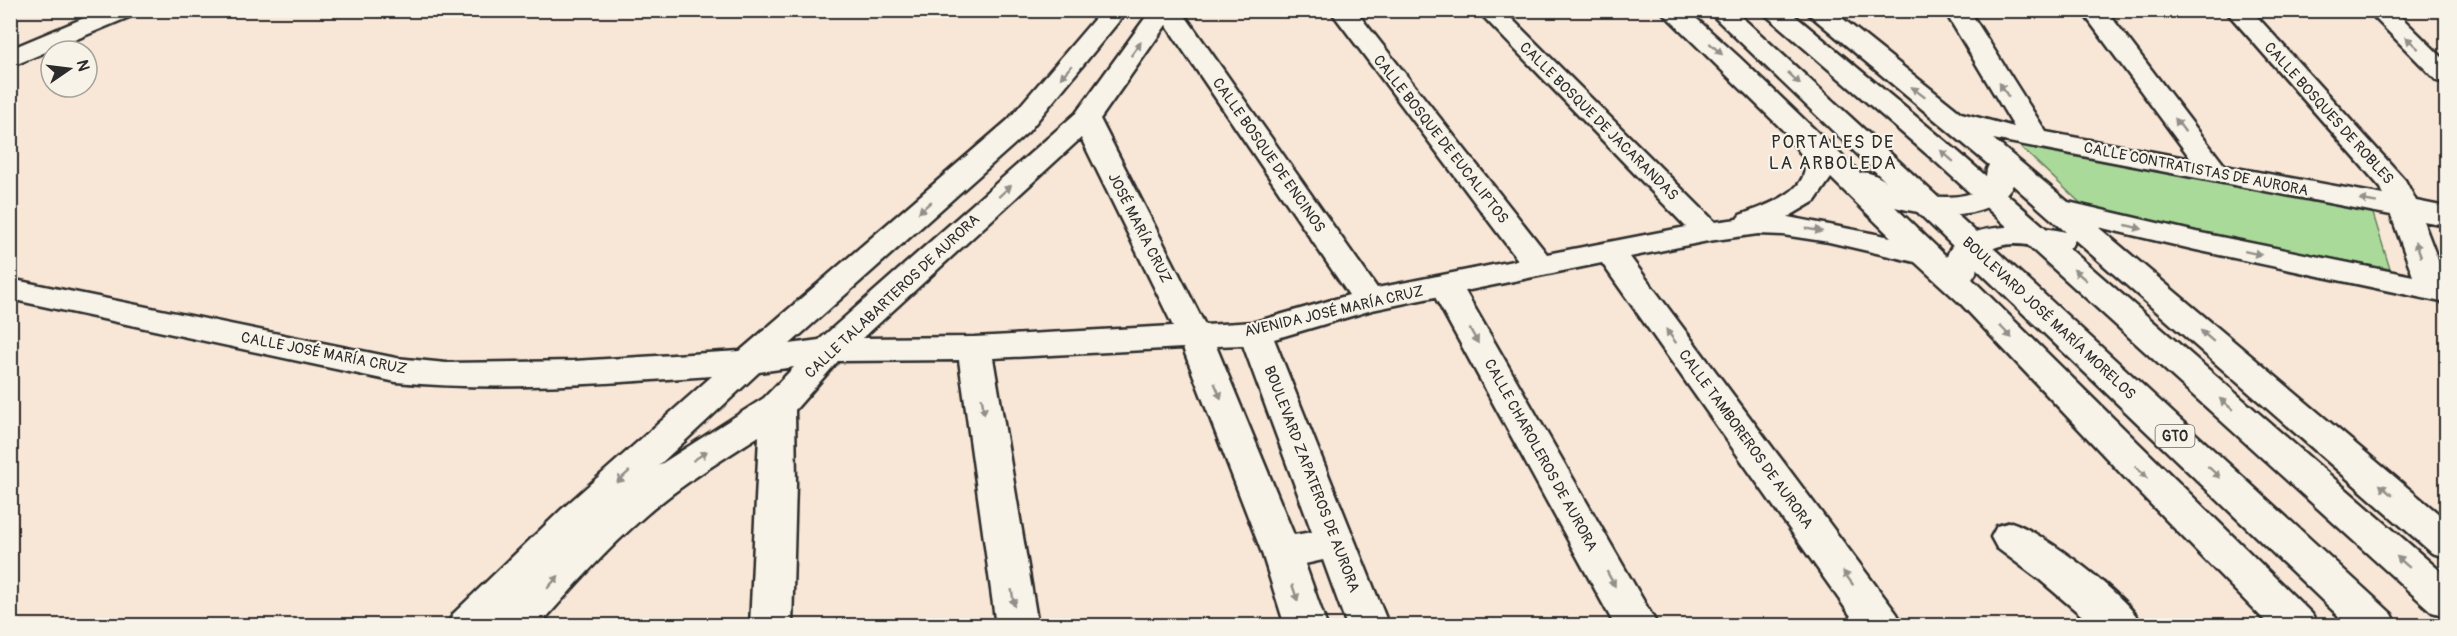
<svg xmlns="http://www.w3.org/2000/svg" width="2457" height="636" font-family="Pangolin,sans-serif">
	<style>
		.green { fill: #aada9a; stroke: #6a8262; stroke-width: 1.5 }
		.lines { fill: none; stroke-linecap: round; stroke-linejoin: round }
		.minor-casing { stroke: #2b2b2b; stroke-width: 5 }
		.major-casing { stroke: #2b2b2b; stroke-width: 5 }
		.minor { fill: #f7f3e8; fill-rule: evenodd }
		.major { fill: #f7f3e8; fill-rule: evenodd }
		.oneway { fill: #918f8a }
		.labels { text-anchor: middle; stroke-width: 4.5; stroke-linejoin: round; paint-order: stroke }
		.shield { fill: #f7f3e8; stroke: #686764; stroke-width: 1.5 }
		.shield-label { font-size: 14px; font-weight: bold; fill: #2b2b2b }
		.street-label { font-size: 15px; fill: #2b2b2b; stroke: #f7f3e8 }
		.quarter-label { font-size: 18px; letter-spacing: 1.5px; fill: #2b2b2b; stroke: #f7f3e8 }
	</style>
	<rect width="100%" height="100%" fill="#f8e6d6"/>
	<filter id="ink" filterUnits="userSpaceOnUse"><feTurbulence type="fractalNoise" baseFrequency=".0167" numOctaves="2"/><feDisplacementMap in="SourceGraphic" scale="12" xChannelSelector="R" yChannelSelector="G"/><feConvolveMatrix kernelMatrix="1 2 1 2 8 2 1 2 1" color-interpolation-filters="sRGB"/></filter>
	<g filter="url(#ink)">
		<path class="green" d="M 2011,138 L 2370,204 L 2390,269 L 2090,212 Z"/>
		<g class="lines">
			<defs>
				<path id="minor" d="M 103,10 L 137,10 L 134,15 L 10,67 L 10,49 Z
					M 1102,10 L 1128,10 L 1028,132 L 790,344 L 819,340 L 1076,113 L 1151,10 L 1181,10 L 1377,288 L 1518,260 L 1330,10 L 1355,10 L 1547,254 L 1686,227 L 1477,10 L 1503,10 L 1715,222 L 1737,219 L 1740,215 C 1762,207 1812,192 1804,161 C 1802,153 1795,147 1791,141 L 1792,139 L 1660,10 L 1687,10 L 1739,57 L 1860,173 C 1874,170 1889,185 1902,190 C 1922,198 1972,203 1985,183 L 1987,169 L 1989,165 L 1804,10 L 1832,10 L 1961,113 L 2014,127 L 1944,10 L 1969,10 L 2046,132 L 2191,159 L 2081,10 L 2106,10 L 2225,166 L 2384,195 L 2381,188 L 2225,10 L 2251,10 L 2405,180 L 2416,201 L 2446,207 L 2446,225 L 2423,221 L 2446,281 L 2446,303 L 2196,250 L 2098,227 L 2446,520 L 2446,557 L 2432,553 L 2075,240 L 2071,247 C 2037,255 2015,230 1978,257 L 1976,273 L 1972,279 L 2312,614 L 2318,626 L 2270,626 L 2128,481 L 1961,304 L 1915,262 L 1829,242 L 1783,235 L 1758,234 L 1708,241 L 1630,257 L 1897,614 L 1903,626 L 1858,626 L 1602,263 L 1465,291 L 1658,626 L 1615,626 L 1435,297 L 1372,310 L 1274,339 L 1389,626 L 1347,626 L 1323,560 L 1305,564 L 1327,626 L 1285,626 L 1262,553 L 1183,348 L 993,358 L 1038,626 L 996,626 L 959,360 L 838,361 L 795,410 L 796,484 L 792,626 L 750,626 L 759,436 C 720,461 680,485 645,516 C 606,550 573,587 539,626 L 447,626 L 453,614 L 562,509 L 712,376 C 607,383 501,392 396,382 L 10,299 L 10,279 L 396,358 L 446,363 L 574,361 L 740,351 L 1008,120 ZM 1166,25 L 1349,295 L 1255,322 L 1205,325 L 1100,119 ZM 1081,138 L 1173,326 L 974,337 L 863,338 ZM 1993,139 L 2391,215 L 2413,276 L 2196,232 L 2068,202 ZM 1831,178 L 1891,237 L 1788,217 L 1815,201 ZM 2013,185 L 2066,232 C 2038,225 1956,219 1947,257 L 1895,207 C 1934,217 1988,223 2013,185 ZM 1243,345 L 1312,532 L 1294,535 L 1216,346 ZM 794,367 L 764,398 L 658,466 L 759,372 Z
					M 2367,10 L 2394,10 L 2446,61 L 2446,83 L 2437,81 Z
					M 2011,522 C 2043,532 2128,596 2143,626 L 2094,626 L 2040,580 L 1997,548 L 1991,537 L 1997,526 Z"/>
				<path id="major" d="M 1707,10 L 1734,10 L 2392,614 L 2398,626 L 2349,626 Z
					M 1760,10 L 1788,10 L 1956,150 L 2446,576 L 2446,616 L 2432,612 L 1936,162 Z"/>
			</defs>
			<use href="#minor" class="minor-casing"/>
			<use href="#major" class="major-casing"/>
			<use href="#minor" class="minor"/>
			<use href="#major" class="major"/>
		</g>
		<defs><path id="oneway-solid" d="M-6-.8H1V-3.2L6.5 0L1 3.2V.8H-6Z" transform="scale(1.5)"/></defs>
		<g class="oneway">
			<use href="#oneway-solid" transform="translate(2412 43) rotate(-137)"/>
			<use href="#oneway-solid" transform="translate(1136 49) rotate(-54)"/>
			<use href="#oneway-solid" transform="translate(1716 49) rotate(42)"/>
			<use href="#oneway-solid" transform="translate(1066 72) rotate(131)"/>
			<use href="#oneway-solid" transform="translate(1794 78) rotate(43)"/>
			<use href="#oneway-solid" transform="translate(2004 90) rotate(-123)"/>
			<use href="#oneway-solid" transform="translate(1918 92) rotate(-142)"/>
			<use href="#oneway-solid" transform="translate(2180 125) rotate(-127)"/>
			<use href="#oneway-solid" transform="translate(1947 156) rotate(-139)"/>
			<use href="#oneway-solid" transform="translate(1005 191) rotate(-42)"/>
			<use href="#oneway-solid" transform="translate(2368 201) rotate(-170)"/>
			<use href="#oneway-solid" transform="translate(925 207) rotate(139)"/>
			<use href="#oneway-solid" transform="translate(2134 227) rotate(13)"/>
			<use href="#oneway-solid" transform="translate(1814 230) rotate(10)"/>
			<use href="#oneway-solid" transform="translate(2418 249) rotate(-111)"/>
			<use href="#oneway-solid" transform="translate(2253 253) rotate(12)"/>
			<use href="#oneway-solid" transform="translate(2080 275) rotate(-139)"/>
			<use href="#oneway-solid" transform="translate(2006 332) rotate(46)"/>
			<use href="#oneway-solid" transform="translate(1474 336) rotate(61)"/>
			<use href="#oneway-solid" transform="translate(1671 336) rotate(-126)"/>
			<use href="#oneway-solid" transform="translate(2207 336) rotate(-139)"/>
			<use href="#oneway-solid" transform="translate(1218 391) rotate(67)"/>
			<use href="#oneway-solid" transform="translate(2226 404) rotate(-139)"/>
			<use href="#oneway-solid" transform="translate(983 406) rotate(81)"/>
			<use href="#oneway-solid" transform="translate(700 456) rotate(-33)"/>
			<use href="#oneway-solid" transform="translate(2141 472) rotate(45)"/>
			<use href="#oneway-solid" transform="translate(2214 472) rotate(43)"/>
			<use href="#oneway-solid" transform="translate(623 477) rotate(138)"/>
			<use href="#oneway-solid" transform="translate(2386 490) rotate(-139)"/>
			<use href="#oneway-solid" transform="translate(2403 562) rotate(-139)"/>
			<use href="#oneway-solid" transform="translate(1848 578) rotate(-126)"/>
			<use href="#oneway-solid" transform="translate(1611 579) rotate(61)"/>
			<use href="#oneway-solid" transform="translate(553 582) rotate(-48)"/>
			<use href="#oneway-solid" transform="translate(1295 593) rotate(71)"/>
			<use href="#oneway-solid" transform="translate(1013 598) rotate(81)"/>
		</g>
	</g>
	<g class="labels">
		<rect class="shield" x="2155.5" y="425" width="39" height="22" rx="4.5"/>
		<g class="shield-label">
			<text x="2175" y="441">GTO</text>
		</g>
		<g class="street-label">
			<text transform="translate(2329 113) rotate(48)" y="5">CALLE BOSQUES DE ROBLES</text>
			<text transform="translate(1599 121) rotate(45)" y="5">CALLE BOSQUE DE JACARANDAS</text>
			<text transform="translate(1441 139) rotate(52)" y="5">CALLE BOSQUE DE EUCALIPTOS</text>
			<text transform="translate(1269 155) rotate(55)" y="5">CALLE BOSQUE DE ENCINOS</text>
			<text transform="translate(2196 169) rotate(11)" y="5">CALLE CONTRATISTAS DE AURORA</text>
			<text transform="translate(1140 228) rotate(63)" y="5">JOSÉ MARÍA CRUZ</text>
			<text transform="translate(892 296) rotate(-43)" y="5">CALLE TALABARTEROS DE AURORA</text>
			<text transform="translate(1334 311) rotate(-13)" y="5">AVENIDA JOSÉ MARÍA CRUZ</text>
			<text transform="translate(2049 318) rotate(43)" y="5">BOULEVARD JOSÉ MARÍA MORELOS</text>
			<text transform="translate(324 353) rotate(11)" y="5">CALLE JOSÉ MARÍA CRUZ</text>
			<text transform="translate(1746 439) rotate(54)" y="5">CALLE TAMBOREROS DE AURORA</text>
			<text transform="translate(1541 455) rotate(61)" y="5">CALLE CHAROLEROS DE AURORA</text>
			<text transform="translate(1312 479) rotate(69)" y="5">BOULEVARD ZAPATEROS DE AURORA</text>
		</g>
		<g class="quarter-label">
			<text x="1833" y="148">PORTALES DE<tspan x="1833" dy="21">LA ARBOLEDA</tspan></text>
		</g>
	</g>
	<rect width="2457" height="636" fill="none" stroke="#f7f3e8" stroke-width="36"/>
	<rect x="18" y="18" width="2421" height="600" fill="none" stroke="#2b2b2b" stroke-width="2" filter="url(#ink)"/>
	<g transform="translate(69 69) rotate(76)"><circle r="28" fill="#f7f3e8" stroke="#a5a39c" stroke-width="1.5"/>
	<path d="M0-4.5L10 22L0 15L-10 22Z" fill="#2b2b2b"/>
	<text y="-9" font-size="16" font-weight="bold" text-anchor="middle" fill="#2b2b2b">N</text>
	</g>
</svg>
